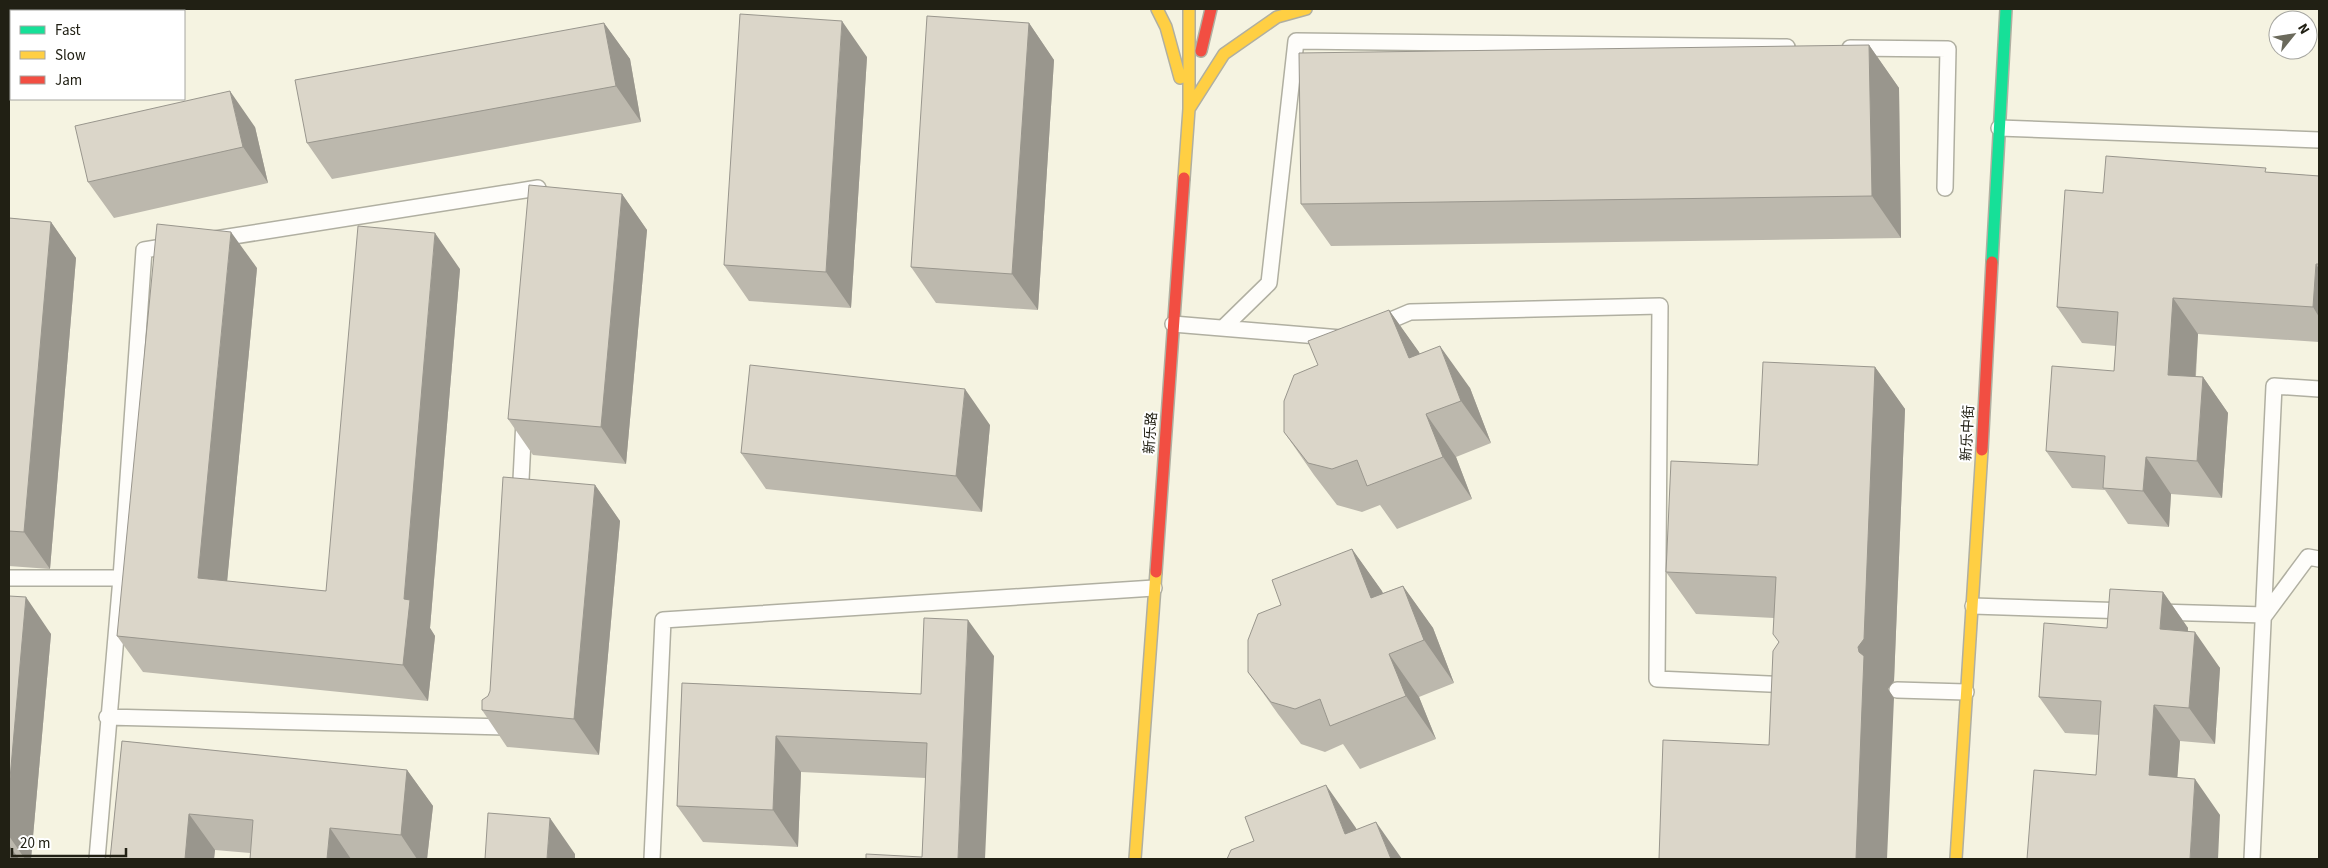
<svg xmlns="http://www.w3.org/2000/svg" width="2328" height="868" font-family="'Source Sans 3','Noto Sans SC',sans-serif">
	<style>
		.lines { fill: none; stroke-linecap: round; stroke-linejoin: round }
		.lane-casing { stroke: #b0afa1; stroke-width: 18 }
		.fast-casing { stroke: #b0afa1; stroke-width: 14 }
		.slow-casing { stroke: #b0afa1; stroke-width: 14 }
		.jam-casing { stroke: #b0afa1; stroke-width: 14 }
		.lane { stroke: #fefdfa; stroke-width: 15 }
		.fast { stroke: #16e098; stroke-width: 11 }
		.slow { stroke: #ffcf43; stroke-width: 11 }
		.jam { stroke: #f24e42; stroke-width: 11 }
		.wall { fill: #bcb8ad }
		.shaded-wall { fill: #99968d }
		.building { fill: #dbd6c9; stroke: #99968d }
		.labels { text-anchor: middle; stroke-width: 4; stroke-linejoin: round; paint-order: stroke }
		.street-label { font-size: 14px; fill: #212014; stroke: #fff }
	</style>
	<rect width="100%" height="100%" fill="#f5f3e1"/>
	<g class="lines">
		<defs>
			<path id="lane" d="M 1850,48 L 1948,49 L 1945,188
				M 1999,128 L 2319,140
				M 215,239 L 538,188 L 538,198
				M 1173,324 L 1341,338
				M 1377,326 L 1410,312 L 1660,306 L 1657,679 L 1792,685
				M 1223,328 L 1269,283 L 1296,41 L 1787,47
				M 520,500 L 524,420
				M 9,578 L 121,578
				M 1973,606 L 2129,611
				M 2157,612 L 2265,615 L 2308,557 L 2319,559
				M 1897,690 L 1966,692
				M 107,717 L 506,727 L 507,720
				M 97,859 L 121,578 L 144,250 L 175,245
				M 652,859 L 663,620 L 1154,588
				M 2252,859 L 2274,386 L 2319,389"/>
			<path id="fast" d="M 9,26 L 11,25
				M 1992,262 L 2006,9"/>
			<path id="slow" d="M 1157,9 L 1166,27 L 1180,78
				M 1189,109 L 1224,54 L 1277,17 L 1306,9
				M 1184,178 L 1189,109 L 1189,9
				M 1135,859 L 1156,572
				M 1956,859 L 1982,450"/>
			<path id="jam" d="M 72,11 L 83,9
				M 1201,51 L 1211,9
				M 1982,450 L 1992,262
				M 1156,572 L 1184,178"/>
		</defs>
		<use href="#lane" class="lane-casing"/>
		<use href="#fast" class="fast-casing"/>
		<use href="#slow" class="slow-casing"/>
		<use href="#jam" class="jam-casing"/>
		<use href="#lane" class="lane"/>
		<use href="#fast" class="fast"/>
		<use href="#slow" class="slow"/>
		<use href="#jam" class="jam"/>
	</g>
	<path class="wall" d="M 604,23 L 630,59 L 641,122 L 332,179 L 307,143 Z
		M 1029,23 L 1054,60 L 1038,310 L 936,303 L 911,267 Z
		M 1869,45 L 1899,88 L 1901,238 L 1331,246 L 1301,204 Z
		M 867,57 L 851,308 L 749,301 L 724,265 Z
		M 255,127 L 268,183 L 114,218 L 88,182 Z
		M 2268,172 L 2319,176 L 2319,342 L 2198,334 L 2196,376 L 2203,377 L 2228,413 L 2222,498 L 2171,494 L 2169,527 L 2128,524 L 2105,490 L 2072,488 L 2046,451 L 2114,371 L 2116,346 L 2082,343 L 2057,307 L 2103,193 Z
		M 622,194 L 647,230 L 626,464 L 533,455 L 508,419 Z
		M 9,218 L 51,222 L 76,258 L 50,569 L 9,566 Z
		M 257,268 L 227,581 L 326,591 L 460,269 L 430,628 L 435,636 L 428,701 L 143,672 L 117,636 Z
		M 1389,310 L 1420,354 L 1470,388 L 1491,443 L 1456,457 L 1472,499 L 1397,529 L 1380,505 L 1362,512 L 1337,505 L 1314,475 L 1284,432 L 1318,365 Z
		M 1875,367 L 1905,409 L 1894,681 L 1888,689 L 1894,698 L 1769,745 L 1779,642 L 1774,618 L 1696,614 L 1666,572 Z
		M 990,425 L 982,512 L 766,489 L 741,453 Z
		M 595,485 L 620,521 L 599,755 L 507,747 L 482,710 Z
		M 1352,549 L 1383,593 L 1403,586 L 1433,628 L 1454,683 L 1419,697 L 1436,739 L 1360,769 L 1343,744 L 1325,752 L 1301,744 L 1278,714 L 1248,672 L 1281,605 Z
		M 2163,592 L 2188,628 L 2188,631 L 2220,668 L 2215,744 L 2180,741 L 2177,777 L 2220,815 L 2096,775 L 2099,735 L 2065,733 L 2039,697 L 2107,628 Z
		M 9,596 L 51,634 L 31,859 L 9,859 Z
		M 994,656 L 922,857 L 926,778 L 801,772 L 798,847 L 703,842 L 677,806 L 682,683 L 921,694 Z
		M 122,741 L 407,770 L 433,806 L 427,859 L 250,859 L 250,853 L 215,850 L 214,859 L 110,859 Z"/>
	<path class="shaded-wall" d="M 842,21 L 867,57 L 851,308 L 826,272 Z
		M 604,23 L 630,59 L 641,122 L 616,86 Z
		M 1029,23 L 1054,60 L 1038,310 L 1012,274 Z
		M 1869,45 L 1899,88 L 1901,238 L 1872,196 Z
		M 230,91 L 255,127 L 268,183 L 243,147 Z
		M 622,194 L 647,230 L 626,464 L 601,427 Z
		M 51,222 L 76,258 L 50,569 L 24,532 Z
		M 231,232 L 257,268 L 224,614 L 198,578 Z
		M 435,233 L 460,269 L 430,628 L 435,636 L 428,701 L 403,665 L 404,599 Z
		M 2316,264 L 2319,269 L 2319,317 L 2313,307 Z
		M 2173,298 L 2198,334 L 2193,411 L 2168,375 Z
		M 1389,310 L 1419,352 L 1438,401 L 1409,358 Z
		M 1440,346 L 1470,388 L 1491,443 L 1461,401 Z
		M 1875,367 L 1905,409 L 1894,681 L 1888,689 L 1894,698 L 1887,859 L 1856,859 L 1859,652 L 1858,647 Z
		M 2203,377 L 2228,413 L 2222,498 L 2197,461 Z
		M 965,389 L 990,425 L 982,512 L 956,476 Z
		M 1426,414 L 1456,457 L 1472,499 L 1443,457 Z
		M 2146,457 L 2171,494 L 2169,527 L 2143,491 Z
		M 595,485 L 620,521 L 599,755 L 574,719 Z
		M 1352,549 L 1382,591 L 1401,640 L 1371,598 Z
		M 1403,586 L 1433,628 L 1454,683 L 1424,640 Z
		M 2163,592 L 2188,628 L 2185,665 L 2160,629 Z
		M 26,597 L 51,634 L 31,859 L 25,859 L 9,836 L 9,790 Z
		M 968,620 L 994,656 L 985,859 L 958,859 Z
		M 2195,632 L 2220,668 L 2215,744 L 2189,708 Z
		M 1389,654 L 1419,697 L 1436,739 L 1406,696 Z
		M 2154,705 L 2180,741 L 2175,811 L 2149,775 Z
		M 776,736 L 801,772 L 798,847 L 773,810 Z
		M 407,770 L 433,806 L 427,859 L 417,859 L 401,835 Z
		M 2195,779 L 2220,815 L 2218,859 L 2190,859 Z
		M 1326,785 L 1356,828 L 1368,859 L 1345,834 Z
		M 189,814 L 215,850 L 214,859 L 185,859 Z
		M 550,818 L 575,854 L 575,859 L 547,859 Z
		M 1376,822 L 1402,859 L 1391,859 Z
		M 330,828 L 351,859 L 327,859 Z
		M 9,845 L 19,859 L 9,859 Z"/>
	<path class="building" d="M 740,14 L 842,21 L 826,272 L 724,265 Z
		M 927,16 L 1029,23 L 1012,274 L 911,267 Z
		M 604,23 L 616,86 L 307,143 L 295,80 Z
		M 1869,45 L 1872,196 L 1301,204 L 1299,53 Z
		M 230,91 L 243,147 L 88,182 L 75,126 Z
		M 2106,156 L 2266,168 L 2265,172 L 2319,176 L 2319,264 L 2316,264 L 2313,307 L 2173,298 L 2168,375 L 2203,377 L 2197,461 L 2146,457 L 2143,491 L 2103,488 L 2105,456 L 2046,451 L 2052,366 L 2114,371 L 2118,312 L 2057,307 L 2065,190 L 2103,193 Z
		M 529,185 L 622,194 L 601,427 L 508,419 Z
		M 9,218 L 51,222 L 24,532 L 9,531 Z
		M 157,224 L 231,232 L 198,578 L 326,591 L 358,226 L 435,233 L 404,599 L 410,600 L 403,665 L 117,636 Z
		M 1389,310 L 1409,358 L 1440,346 L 1461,401 L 1426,414 L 1443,457 L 1367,486 L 1357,460 L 1332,469 L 1308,463 L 1284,432 L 1284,401 L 1294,375 L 1318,365 L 1308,341 Z
		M 1763,362 L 1875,367 L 1864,639 L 1858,647 L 1859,652 L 1864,656 L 1856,859 L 1659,859 L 1663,740 L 1769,745 L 1773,651 L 1779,642 L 1773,634 L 1776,577 L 1666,572 L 1671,461 L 1758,465 Z
		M 750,365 L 965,389 L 956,476 L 741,453 Z
		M 503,477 L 595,485 L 574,719 L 482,710 L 482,700 L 488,696 L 490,691 Z
		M 1352,549 L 1371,598 L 1403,586 L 1424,640 L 1389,654 L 1406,696 L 1330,726 L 1320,699 L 1295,709 L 1271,702 L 1248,672 L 1248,640 L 1258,614 L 1281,605 L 1272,580 Z
		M 2110,589 L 2163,592 L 2160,629 L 2195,632 L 2189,708 L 2154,705 L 2149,775 L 2195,779 L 2190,859 L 2027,859 L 2034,770 L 2096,775 L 2101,701 L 2039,697 L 2044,623 L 2107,628 Z
		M 9,596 L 26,597 L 9,790 Z
		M 924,618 L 968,620 L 958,859 L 866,859 L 866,854 L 922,857 L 927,743 L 776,736 L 773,810 L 677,806 L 682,683 L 921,694 Z
		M 122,741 L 407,770 L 401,835 L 330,828 L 327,859 L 250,859 L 253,820 L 189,814 L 185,859 L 110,859 Z
		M 1326,785 L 1345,834 L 1376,822 L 1391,859 L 1227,859 L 1231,850 L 1254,841 L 1245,817 Z
		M 488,813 L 550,818 L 547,859 L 485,859 Z"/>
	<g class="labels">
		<g class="street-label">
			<text transform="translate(1150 433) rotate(-86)" y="5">新乐路</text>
			<text transform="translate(1967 433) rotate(-87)" y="5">新乐中街</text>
		</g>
	</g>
	<rect width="2328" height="868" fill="none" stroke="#212014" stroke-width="20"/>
	<rect x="10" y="10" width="175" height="90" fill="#ffffff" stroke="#a6a6a1"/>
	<rect x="20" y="26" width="25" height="8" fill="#16e098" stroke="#a6a6a1"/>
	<text x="55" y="35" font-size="15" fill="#212014">Fast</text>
	<rect x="20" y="51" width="25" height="8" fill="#ffcf43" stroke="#a6a6a1"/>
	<text x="55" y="60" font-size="15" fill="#212014">Slow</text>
	<rect x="20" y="76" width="25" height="8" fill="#f24e42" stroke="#a6a6a1"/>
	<text x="55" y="85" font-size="15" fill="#212014">Jam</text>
	<g transform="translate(2293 35) rotate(60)"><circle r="24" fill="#ffffff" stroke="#a6a6a1"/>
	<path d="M0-4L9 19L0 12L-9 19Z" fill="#6b6a5c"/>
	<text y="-8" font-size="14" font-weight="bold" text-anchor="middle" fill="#212014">N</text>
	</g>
	<path d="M12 848v8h114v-8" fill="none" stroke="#212014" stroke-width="2.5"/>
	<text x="20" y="848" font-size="15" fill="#212014" stroke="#ffffff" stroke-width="4" paint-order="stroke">20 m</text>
</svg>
